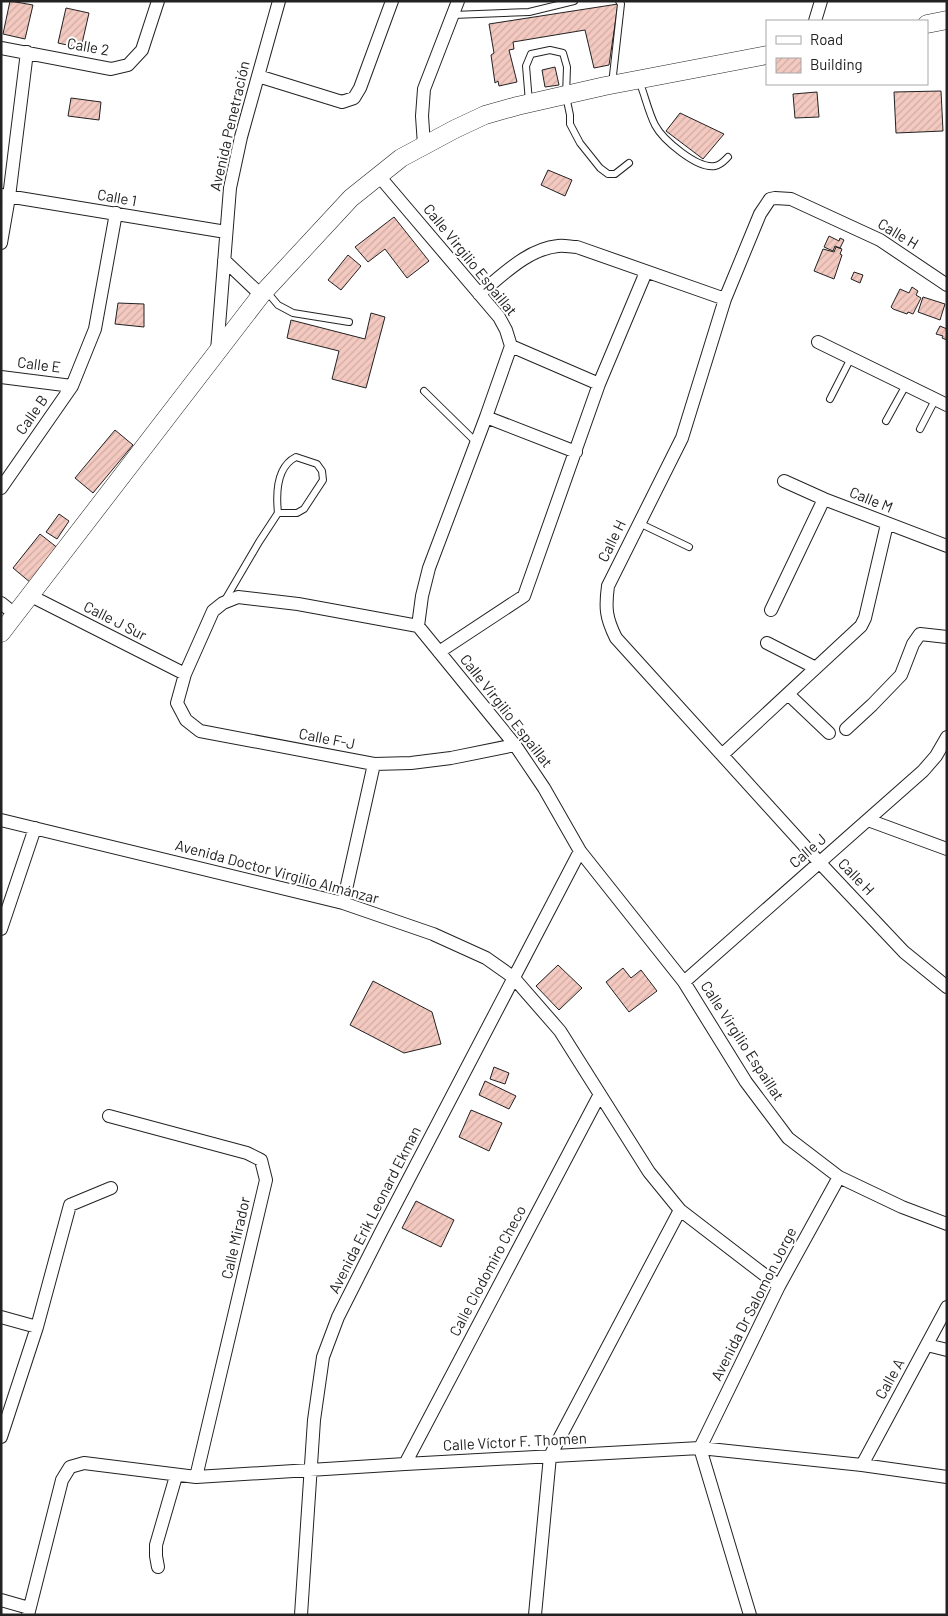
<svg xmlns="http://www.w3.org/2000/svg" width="948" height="1616" font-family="Barlow,sans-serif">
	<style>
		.building { fill: url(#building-hatch); stroke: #222 }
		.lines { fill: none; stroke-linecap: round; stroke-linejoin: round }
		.lane-casing { stroke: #222; stroke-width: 8 }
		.street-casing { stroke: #222; stroke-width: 14 }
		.secondary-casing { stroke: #222; stroke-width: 19 }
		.lane { stroke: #fff; stroke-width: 6 }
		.street { stroke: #fff; stroke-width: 12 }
		.secondary { stroke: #fff; stroke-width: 18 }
		.labels { text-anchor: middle; stroke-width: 4; stroke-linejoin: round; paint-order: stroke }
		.street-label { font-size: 15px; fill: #222; stroke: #fff }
	</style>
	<defs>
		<pattern id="building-hatch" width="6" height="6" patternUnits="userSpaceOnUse" patternTransform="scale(1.25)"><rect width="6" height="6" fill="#f3c9c0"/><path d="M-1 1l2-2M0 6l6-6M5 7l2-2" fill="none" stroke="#d0aca5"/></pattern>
	</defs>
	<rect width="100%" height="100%" fill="#fff"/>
	<path class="building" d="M 10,1 L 33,5 L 25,39 L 3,34 Z
		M 618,4 L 609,65 L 594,68 L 585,30 L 513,42 L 514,49 L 509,50 L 517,82 L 499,86 L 498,81 L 495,83 L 491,55 L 494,53 L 489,24 Z
		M 66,8 L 89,13 L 81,48 L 58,43 Z
		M 555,67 L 559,85 L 545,87 L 542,70 Z
		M 941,91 L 943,131 L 896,133 L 894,92 Z
		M 817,92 L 819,117 L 795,118 L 793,94 Z
		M 71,98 L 101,102 L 99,120 L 68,116 Z
		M 680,113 L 724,134 L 703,159 L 666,131 Z
		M 548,170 L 572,180 L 565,196 L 541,185 Z
		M 394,217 L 429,261 L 407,278 L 385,249 L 368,262 L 355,247 Z
		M 829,236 L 839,241 L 840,238 L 844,240 L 840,248 L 835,246 L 833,251 L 824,247 Z
		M 836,247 L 842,249 L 840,254 L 842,255 L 834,279 L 814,271 L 823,249 L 834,252 Z
		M 348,255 L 361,266 L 341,290 L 328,280 Z
		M 854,272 L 863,275 L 860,283 L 851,279 Z
		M 912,287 L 918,291 L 916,295 L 921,298 L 913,314 L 908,312 L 907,314 L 893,309 L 891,307 L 900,289 L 909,293 Z
		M 923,297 L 945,304 L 940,320 L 918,312 Z
		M 118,303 L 144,304 L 144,327 L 115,324 Z
		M 371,313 L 385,317 L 366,388 L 332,379 L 339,351 L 287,338 L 291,320 L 365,339 Z
		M 940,326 L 947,329 L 947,340 L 942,338 L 943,336 L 936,334 Z
		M 115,430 L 133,445 L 93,493 L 75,478 Z
		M 59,514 L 69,521 L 57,539 L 46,532 Z
		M 40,534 L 59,549 L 31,583 L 13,568 Z
		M 558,965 L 582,988 L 559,1010 L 536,986 Z
		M 623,968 L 631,978 L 641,970 L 657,991 L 629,1012 L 606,982 Z
		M 373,981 L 432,1012 L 441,1044 L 404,1053 L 350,1025 Z
		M 494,1067 L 509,1073 L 505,1084 L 490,1079 Z
		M 485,1081 L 516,1096 L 509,1109 L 479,1095 Z
		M 471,1110 L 502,1123 L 489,1151 L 459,1137 Z
		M 416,1201 L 454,1220 L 441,1247 L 402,1228 Z"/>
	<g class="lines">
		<defs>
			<path id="lane" d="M 453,15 L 529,12 L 574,1
				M 639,81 C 645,95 648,111 655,125 C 663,140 697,169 715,166 C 721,165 724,161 728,157
				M 612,84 L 621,4 L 619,1
				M 529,102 L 526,66 L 531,54 L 550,50 L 563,53 L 567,67 L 566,96 L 570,115 L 570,124 L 580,143 L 600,168 L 608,174 L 615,174 L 629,163
				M 267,292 L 278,305 L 293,313 L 349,322
				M 424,391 L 477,443
				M 830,399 L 851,358
				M 886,421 L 906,385
				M 920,429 L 935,400
				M 639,523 L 689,547
				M 225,600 L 259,542 L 278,513 L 297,513 L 304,509 L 323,480 L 322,471 L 317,464 L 296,457 C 276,467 276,494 278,513"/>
			<path id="street" d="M 815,21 L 821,1
				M 1,48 L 111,69 L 128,65 L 142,50 L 158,1
				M 258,76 L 342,102 L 354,98 L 360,88 L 392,1
				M 424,145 L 422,116 L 424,89 L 458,1
				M 379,176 L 499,317 L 506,330 L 511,346 L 486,417 L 429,568 L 422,596 L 418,626 L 515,745 L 544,788 L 580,851 L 684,982 L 746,1082 L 788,1138 L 839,1177 L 902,1207 L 947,1224
				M 1,195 L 226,232
				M 1,243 L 9,197 L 27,52
				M 224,260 L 261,295
				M 947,285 L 880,240 L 791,199 L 775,198 L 770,199 L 760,214 L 725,299 L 682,438 L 608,586 C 605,608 606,618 616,638 L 819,862 L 904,952 L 947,987
				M 479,294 C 502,276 527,249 558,246 C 564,245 571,247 577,247 L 725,299
				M 818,342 L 947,405
				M 511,346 L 599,384
				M 217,351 L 230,188 L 241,137 L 279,1
				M 1,377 L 72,386
				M 486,417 L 576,452
				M 784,481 L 824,499 L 947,546
				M 1,488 L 72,386 L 95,329 L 116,213
				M 31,596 L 185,674
				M 1,603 L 16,615
				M 771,610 L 824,499
				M 418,626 L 298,604 L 238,597 L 223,603 L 213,611 L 185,674 L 177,703 L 186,720 L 200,731 L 374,764 L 411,763 L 451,758 L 515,745
				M 767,643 L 816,668
				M 439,652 L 524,596 L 599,384 L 646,272
				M 788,694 L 829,733
				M 846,729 L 872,705 L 901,675 L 913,644 L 920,634 L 947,637
				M 723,754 L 861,626 L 865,618 L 887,524
				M 1,820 L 343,903 L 433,934 L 486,958 L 513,977 L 560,1031 L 649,1172 L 680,1210 L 779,1286
				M 868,820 L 947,849
				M 343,903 L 374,764
				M 1,929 L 35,828
				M 684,982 L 923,771 L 936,756 L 947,737
				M 109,1116 L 247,1153 L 261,1160 L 266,1180 L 196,1477
				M 1,1317 L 37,1327
				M 927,1345 L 947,1350
				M 1,1437 L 37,1327 L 70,1205 L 111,1188
				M 405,1464 L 600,1094
				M 862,1465 L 947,1307
				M 158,1567 L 156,1556 L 156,1545 L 176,1476
				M 1,1600 L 29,1608
				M 28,1615 L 62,1480 L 70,1467 L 84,1463 L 196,1477 L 405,1464 L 700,1448 L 862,1465 L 947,1477
				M 301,1615 L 314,1420 L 323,1357 L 338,1317 L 381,1232 L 580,851
				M 535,1615 L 550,1456 L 680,1210
				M 750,1615 L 700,1448 L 779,1286 L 839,1177"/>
			<path id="secondary" d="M 927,24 L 947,20
				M 1,633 L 261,295 L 351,198 L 401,158 L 455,129 L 485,115 L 517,106 L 605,86 L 767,55"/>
		</defs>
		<use href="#lane" class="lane-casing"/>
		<use href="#street" class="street-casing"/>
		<use href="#secondary" class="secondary-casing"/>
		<use href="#lane" class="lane"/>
		<use href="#street" class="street"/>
		<use href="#secondary" class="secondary"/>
	</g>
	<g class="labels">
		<g class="street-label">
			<text transform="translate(88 47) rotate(10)" y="5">Calle 2</text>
			<text transform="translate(230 126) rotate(-77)" y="5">Avenida Penetración</text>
			<text transform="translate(117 198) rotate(10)" y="5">Calle 1</text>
			<text transform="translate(898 234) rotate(31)" y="5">Calle H</text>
			<text transform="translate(470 260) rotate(51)" y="5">Calle Virgilio Espaillat</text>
			<text transform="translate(39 365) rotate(7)" y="5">Calle E</text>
			<text transform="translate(32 415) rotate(-55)" y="5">Calle B</text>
			<text transform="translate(871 500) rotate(22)" y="5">Calle M</text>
			<text transform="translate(612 541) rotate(-64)" y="5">Calle H</text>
			<text transform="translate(115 621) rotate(27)" y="5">Calle J Sur</text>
			<text transform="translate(506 711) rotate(52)" y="5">Calle Virgilio Espaillat</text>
			<text transform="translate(327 739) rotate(11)" y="5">Calle F-J</text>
			<text transform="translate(808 851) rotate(-41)" y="5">Calle J</text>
			<text transform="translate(277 872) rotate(15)" y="5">Avenida Doctor Virgilio Almánzar</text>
			<text transform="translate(856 877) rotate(46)" y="5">Calle H</text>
			<text transform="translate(742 1041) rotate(57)" y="5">Calle Virgilio Espaillat</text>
			<text transform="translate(375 1210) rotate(-63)" y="5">Avenida Erik Leonard Ekman</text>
			<text transform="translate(236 1238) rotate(-77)" y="5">Calle Mirador</text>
			<text transform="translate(488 1271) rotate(-62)" y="5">Calle Clodomiro Checo</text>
			<text transform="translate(754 1304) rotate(-63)" y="5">Avenida Dr Salomon Jorge</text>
			<text transform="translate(890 1379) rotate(-61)" y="5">Calle A</text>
			<text transform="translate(515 1442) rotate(-3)" y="5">Calle Víctor F. Thomen</text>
		</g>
	</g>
	<rect width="948" height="1616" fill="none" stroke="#222222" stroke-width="5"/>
	<rect x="766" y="20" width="162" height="65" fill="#ffffff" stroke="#a7a7a7"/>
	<rect x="776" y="36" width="25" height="8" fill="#ffffff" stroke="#a7a7a7"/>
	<text x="810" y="45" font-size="15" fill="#222222">Road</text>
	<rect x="776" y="58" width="25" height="15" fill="url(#building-hatch)" stroke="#a7a7a7"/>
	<text x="810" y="70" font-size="15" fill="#222222">Building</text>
</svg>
